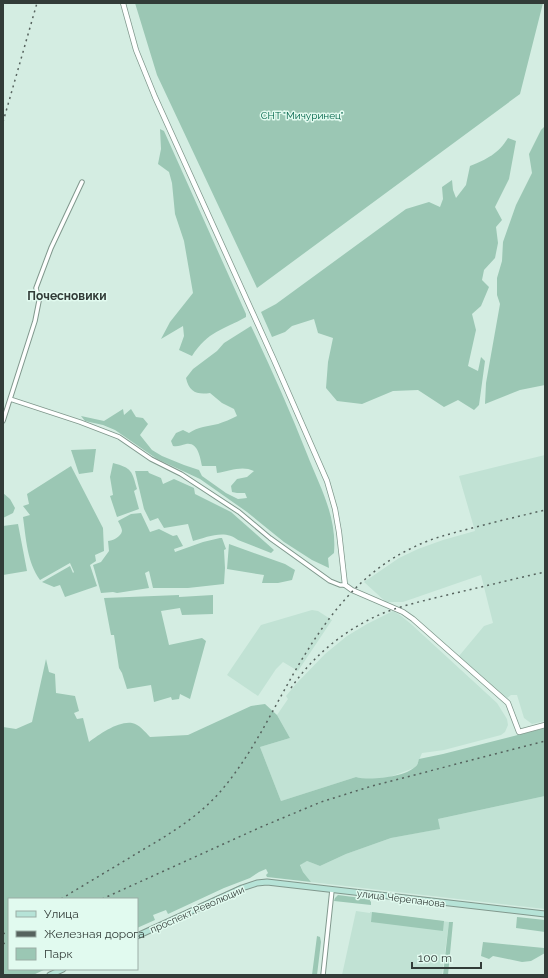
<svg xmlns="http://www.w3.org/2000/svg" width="548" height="978" font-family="Raleway,sans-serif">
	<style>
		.built { fill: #c1e2d4 }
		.green { fill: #9bc7b4 }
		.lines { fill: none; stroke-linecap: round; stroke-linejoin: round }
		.minor-casing { stroke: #80988d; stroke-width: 5.5 }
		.tertiary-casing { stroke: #80988d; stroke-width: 6 }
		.secondary-casing { stroke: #80988d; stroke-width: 7 }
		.minor { stroke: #fff; stroke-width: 3.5 }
		.tertiary { stroke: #fff; stroke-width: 4.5 }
		.secondary { stroke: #b6e3d7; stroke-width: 5 }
		.rail { stroke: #56635e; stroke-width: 1.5; stroke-dasharray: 2 4; stroke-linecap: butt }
		.labels { text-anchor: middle; stroke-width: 3; stroke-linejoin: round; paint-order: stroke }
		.park-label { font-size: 10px; fill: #006449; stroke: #e1faef }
		.street-label { font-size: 10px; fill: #323c38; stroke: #e1faef }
		.quarter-label { font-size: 12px; font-weight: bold; fill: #323c38; stroke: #e1faef }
	</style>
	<rect width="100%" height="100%" fill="#d4ede2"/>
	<path class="built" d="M 545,455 L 545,721 L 532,724 L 524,718 L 517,695 L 511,695 L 507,698 L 459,656 L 484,626 L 493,623 L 481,575 L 403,602 L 386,602 L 364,582 L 399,558 L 418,549 L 443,540 L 475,531 L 459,476 Z
		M 312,610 L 318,611 L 332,620 L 298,671 L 283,662 L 276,669 L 258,696 L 227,675 L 261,625 Z
		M 393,611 L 400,615 L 411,624 L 497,703 L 507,719 L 508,725 L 505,732 L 501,735 L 444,750 L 422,753 L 417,765 L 414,768 L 390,777 L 373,779 L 363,779 L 356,777 L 281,801 L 260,747 L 290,738 L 277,715 L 288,699 L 286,696 L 296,684 L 325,654 L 347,636 L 367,624 Z
		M 545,796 L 545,909 L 311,882 L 303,872 L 300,864 L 307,861 L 320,866 L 346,854 L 391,838 L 439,829 L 438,819 Z
		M 356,911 L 370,913 L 370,912 L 449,922 L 442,975 L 342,975 Z"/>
	<path class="green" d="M 135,3 L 543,3 L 520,94 L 257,288 L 157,75 Z
		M 545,126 L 545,385 L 520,390 L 485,404 L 486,383 L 500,304 L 497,295 L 497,278 L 502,261 L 503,242 L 516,205 L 532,173 L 529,154 L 541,130 Z
		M 160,129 L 164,131 L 246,314 L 246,317 C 223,330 208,331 192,356 L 179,350 L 184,336 L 183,326 L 161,339 L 170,322 L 193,293 L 184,241 L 175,214 L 172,183 L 169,172 L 158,164 L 161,149 Z
		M 508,138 L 516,141 L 509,179 L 495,207 L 502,220 L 496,227 L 498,243 L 495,258 L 484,270 L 482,280 L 489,287 L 481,306 L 472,314 L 476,330 L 468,366 L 478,371 L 481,357 L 485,361 L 479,405 L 474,410 L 458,400 L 444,407 L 418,390 L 393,391 L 362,404 L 337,401 L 326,388 L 328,362 L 333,338 L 318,333 L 314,319 L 292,326 L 285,332 L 272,337 L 261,312 L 276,304 L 406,209 L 429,202 L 440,207 L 443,199 L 442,187 L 452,180 L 453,190 L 456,198 L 466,185 L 470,166 C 487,159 498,154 508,138 Z
		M 251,326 C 271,368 290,411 307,454 C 320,487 337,516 334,553 L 328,558 L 329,568 L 312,560 L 284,542 L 247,512 L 200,479 L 157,459 L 115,430 L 103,425 L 85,421 L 81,416 L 104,421 L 123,409 L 124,415 L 131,409 L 136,417 L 143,418 L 148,424 L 140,435 L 152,450 L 162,456 L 184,465 L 199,470 L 202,476 L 226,493 L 238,499 L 247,498 L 245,493 L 237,493 L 232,492 L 231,486 L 237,479 L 247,477 L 254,471 C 242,465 230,471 217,473 L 216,466 L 202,466 C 200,457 198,442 186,444 C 181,445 178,447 173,446 L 171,441 L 176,433 L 183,430 L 189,433 C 198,427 208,426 218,424 C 224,422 231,419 237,416 L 234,409 L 222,403 L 210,393 C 197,395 189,392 186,378 L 193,369 L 217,351 L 224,343 Z
		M 96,449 L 93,472 L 79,474 L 71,450 Z
		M 113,463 C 132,468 132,471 137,489 L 134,491 L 139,509 L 117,517 L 110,496 L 113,495 L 110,477 Z
		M 71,466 L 103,528 L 104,551 L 95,555 L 96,561 L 90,565 L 97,586 L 65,597 L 60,585 L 54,587 L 42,582 L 70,566 L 73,573 L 74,572 L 70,563 L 40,580 C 27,562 26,538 23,517 L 30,515 L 23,506 L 29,504 L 27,494 Z
		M 135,471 L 148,471 L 149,473 L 161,478 L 163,484 L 174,479 L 194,488 L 195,494 L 231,512 L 274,550 L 271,553 L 238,540 C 225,529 207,537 193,541 L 188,524 L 164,528 L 158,518 L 150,521 L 144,509 Z
		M 3,493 L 10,499 L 15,508 L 13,513 L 3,518 Z
		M 141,513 L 150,532 L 159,529 L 173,536 L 177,535 L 183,546 L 174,549 L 175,552 L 203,542 L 220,538 L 222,538 L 226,549 L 224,550 L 225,568 L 224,584 L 188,588 L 153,588 L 149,571 L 145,573 L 149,588 L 117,593 L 113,592 L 101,593 L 93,565 L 101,562 L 109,551 L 108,541 C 112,541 121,537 122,531 C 122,528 119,523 118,521 L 131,514 Z
		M 18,524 L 27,571 L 3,575 L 3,526 Z
		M 229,544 L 285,564 L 295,570 L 292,580 L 278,583 L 262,583 L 264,575 L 227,569 Z
		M 179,595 L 179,597 L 213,595 L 213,614 L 182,615 L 180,608 L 161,611 L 169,645 L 202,638 L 206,641 L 190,699 L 180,694 L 179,699 L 172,700 L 171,697 L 154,702 L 151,685 L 127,689 L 122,673 L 119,668 L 114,635 L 111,635 L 104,598 Z
		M 46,659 L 49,672 L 55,674 L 56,693 L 75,696 L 79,711 L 74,713 L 77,719 L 83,718 L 89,742 C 100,734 118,721 132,723 C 139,724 145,732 150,737 L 188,735 L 251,706 L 265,704 L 277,715 L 290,738 L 260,747 L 281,801 L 356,777 C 369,781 405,777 415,767 C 418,765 418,762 419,759 L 443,754 L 545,728 L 545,796 L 438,819 L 440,829 L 391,838 L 346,854 L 320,866 L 307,861 L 300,865 L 303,872 L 311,882 L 267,877 L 266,875 L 268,873 L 266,869 L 259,872 L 250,878 L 224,888 L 168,914 L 166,910 L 153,915 L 155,920 L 137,928 L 137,899 L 9,899 L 9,969 L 46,969 L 33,975 L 3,975 L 3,727 L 16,729 L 32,722 Z
		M 338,895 L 369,899 L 371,902 L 371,905 L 334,901 L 335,898 Z
		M 372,912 L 444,921 L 443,931 L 371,922 Z
		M 517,917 L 545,920 L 545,932 L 516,928 Z
		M 449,922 L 453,922 L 448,975 L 443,975 Z
		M 317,936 L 320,937 L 321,942 L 317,975 L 312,975 Z
		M 483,942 L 544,948 L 545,953 L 531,961 L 522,962 L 493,956 L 489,959 L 481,956 Z"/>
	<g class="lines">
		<defs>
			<path id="minor" d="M 10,399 L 80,422 L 119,437 L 151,459 L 181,474 L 239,512 L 270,538 L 330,581 L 340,585 L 345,585
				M 3,421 L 35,321 L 39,301 L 36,288 L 51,248 L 82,182
				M 323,975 L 332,890"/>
			<path id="tertiary" d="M 123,3 L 136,50 L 155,97 L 274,360 L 327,481 L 335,509 L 339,532 L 345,585 L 352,590 L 403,612 L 413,619 L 508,703 L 519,732 L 545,725"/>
			<path id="secondary" d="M 137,936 L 242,888 L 257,883 L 267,882 L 545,914
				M 50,975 L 63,969"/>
		</defs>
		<use href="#minor" class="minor-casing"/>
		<use href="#tertiary" class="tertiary-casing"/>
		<use href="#secondary" class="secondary-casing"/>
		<use href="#minor" class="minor"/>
		<use href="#tertiary" class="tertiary"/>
		<use href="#secondary" class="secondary"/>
		<path class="rail" d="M 3,122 L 37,3
			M 291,688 C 313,656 344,630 381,614 C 403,605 427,600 451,594 C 482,587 513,579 545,572
			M 61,899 C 87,883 113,868 139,852 C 168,835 197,818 220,792 C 251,756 271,713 295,671 C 325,620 358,573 414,547 C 428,540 442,536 457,532 C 486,524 516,517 545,510
			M 102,899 L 261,827 L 321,802 L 372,786 L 545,741
			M 3,934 L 9,931
			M 3,944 L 9,941"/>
	</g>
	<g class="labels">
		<g class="park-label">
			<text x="302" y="119">СНТ "Мичуринец"</text>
		</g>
		<g class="street-label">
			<text transform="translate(401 898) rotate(7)" y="4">улица Черепанова</text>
			<text transform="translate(197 909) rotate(-24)" y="4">проспект Революции</text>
		</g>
		<g class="quarter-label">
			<text x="67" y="300">Почесновики</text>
		</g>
	</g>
	<rect width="548" height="978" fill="none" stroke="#323c38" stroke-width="8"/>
	<rect x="8" y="898" width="130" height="72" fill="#e1faef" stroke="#9baea6"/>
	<rect x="16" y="911" width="20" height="6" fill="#b6e3d7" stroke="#9baea6"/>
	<text x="44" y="918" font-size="12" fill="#323c38">Улица</text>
	<rect x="16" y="931" width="20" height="6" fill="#56635e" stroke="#9baea6"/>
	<text x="44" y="938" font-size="12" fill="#323c38">Железная дорога</text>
	<rect x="16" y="948" width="20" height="12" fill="#9bc7b4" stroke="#9baea6"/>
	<text x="44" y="958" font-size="12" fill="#323c38">Парк</text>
	<path d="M412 962v6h69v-6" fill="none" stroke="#323c38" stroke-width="2"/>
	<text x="418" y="962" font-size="12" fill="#323c38" stroke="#e1faef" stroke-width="3" paint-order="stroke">100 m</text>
</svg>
